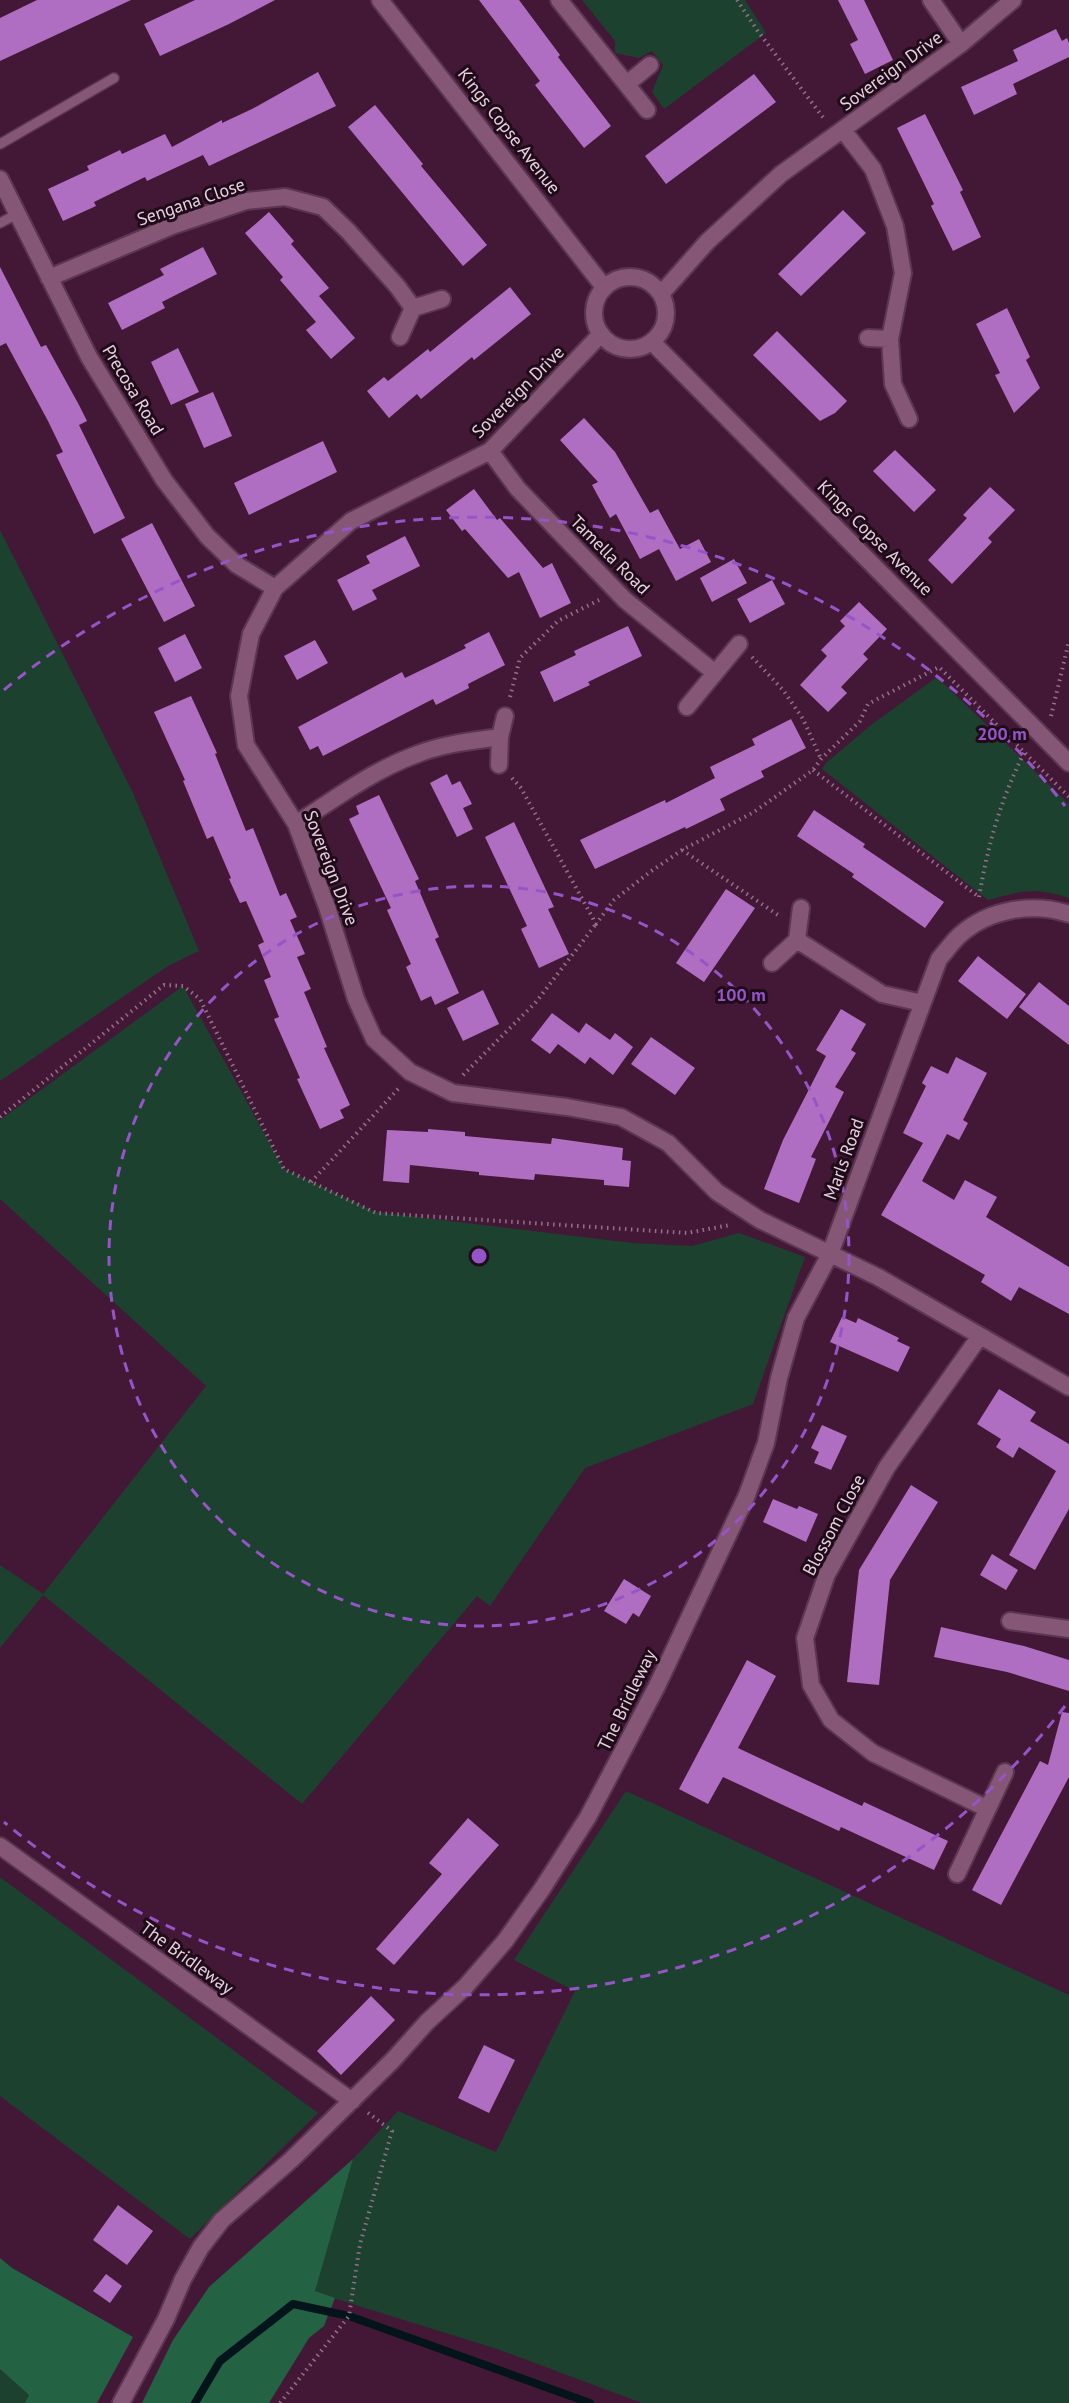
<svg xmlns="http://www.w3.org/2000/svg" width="1069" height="2403" font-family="'PT Sans',sans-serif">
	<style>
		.green { fill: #1c412e }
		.forest { fill: #236344 }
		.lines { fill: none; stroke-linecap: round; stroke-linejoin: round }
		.stream { stroke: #03151a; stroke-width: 8 }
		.building { fill: #b06ec2 }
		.service-casing { stroke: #5a3651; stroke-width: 12 }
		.minor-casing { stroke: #5a3651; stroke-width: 20 }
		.tertiary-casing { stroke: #5a3651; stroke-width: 20 }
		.path { stroke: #947089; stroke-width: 4; stroke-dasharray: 1.5 4.5; stroke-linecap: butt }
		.service { stroke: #865677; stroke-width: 9 }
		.minor { stroke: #865677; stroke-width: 16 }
		.tertiary { stroke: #865677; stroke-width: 16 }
		.ring { fill: none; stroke: #9754c8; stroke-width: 3; stroke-dasharray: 10 8 }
		.labels { text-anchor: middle; stroke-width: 6; stroke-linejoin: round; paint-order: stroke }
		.street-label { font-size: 18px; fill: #eacee1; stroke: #1e0c19 }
		.centre { fill: #9754c8; stroke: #1e0c19; stroke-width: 3 }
		.ring-label { font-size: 18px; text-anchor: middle; font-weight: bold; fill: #9754c8; stroke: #1e0c19; stroke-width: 6; stroke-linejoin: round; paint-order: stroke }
	</style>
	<rect width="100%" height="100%" fill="#431837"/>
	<path class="green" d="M 582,0 L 745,0 L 766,33 L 664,109 L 652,92 L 663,65 L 652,51 L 639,58 L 615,53 L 615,41 Z
		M 0,530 L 133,793 L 199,951 L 168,966 L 0,1081 Z
		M 937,677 L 1069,804 L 1069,898 C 1032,886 1024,891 988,900 L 822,769 L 826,763 L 871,725 Z
		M 183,986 L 284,1169 L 376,1212 L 633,1243 L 692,1246 L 739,1233 L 805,1257 L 753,1404 L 585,1468 L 490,1606 L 477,1596 L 302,1804 L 43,1595 L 0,1648 L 0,1565 L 43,1594 L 206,1386 L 0,1199 L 0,1120 Z
		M 626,1791 L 1069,1995 L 1069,2403 L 642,2403 L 497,2349 L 314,2292 L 353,2159 L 398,2111 L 496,2152 L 575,1991 L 514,1960 Z
		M 0,1877 L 318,2113 L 190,2239 L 0,2096 Z
		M 0,2369 L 29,2395 L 25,2403 L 0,2403 Z"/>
	<path class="forest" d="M 353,2159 L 315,2291 L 335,2298 L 324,2326 L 309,2338 L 269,2403 L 142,2403 L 173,2340 L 209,2287 Z
		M 0,2258 L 12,2268 L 133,2337 L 97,2403 L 25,2403 L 29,2395 L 0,2369 Z"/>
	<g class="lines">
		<path class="stream" d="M 195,2403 L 220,2361 L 293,2304 L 349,2316 L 590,2403"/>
	</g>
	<path class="building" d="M 37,0 L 131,0 L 0,61 L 0,18 Z
		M 195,0 L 275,0 L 229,24 L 160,56 L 144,24 Z
		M 479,0 L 519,0 L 560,55 L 558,57 L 611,126 L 584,148 L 535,85 L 540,81 Z
		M 838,0 L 864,0 L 893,60 L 865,74 L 850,44 L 858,40 Z
		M 1056,29 L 1062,41 L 1067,38 L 1069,43 L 1069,57 L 1013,84 L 1017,94 L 974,115 L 961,87 L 1018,61 L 1013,50 Z
		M 318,72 L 336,106 L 209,166 L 203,155 L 147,181 L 145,177 L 94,202 L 96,206 L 63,221 L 48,189 L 89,170 L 87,166 L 120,150 L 122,154 L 165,134 L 172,147 L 222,120 L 222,123 L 252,109 Z
		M 754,74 L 776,102 L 666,184 L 645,156 Z
		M 375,105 L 423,164 L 421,166 L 487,245 L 463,266 L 348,127 Z
		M 925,114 L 963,190 L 960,192 L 981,237 L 953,251 L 931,206 L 934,204 L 897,128 Z
		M 843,210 L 866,233 L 801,296 L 778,274 Z
		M 269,212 L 294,241 L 291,244 L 329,288 L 319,296 L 355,338 L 331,359 L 306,330 L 316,322 L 280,280 L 283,277 L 245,233 Z
		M 203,247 L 217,274 L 162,302 L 165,308 L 122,330 L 108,303 L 164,275 L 160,269 Z
		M 0,267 L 41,347 L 46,345 L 79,405 L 87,421 L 79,425 L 125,518 L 94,534 L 56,455 L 63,452 L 48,421 L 6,343 L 0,346 Z
		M 510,287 L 531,314 L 474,360 L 472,357 L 421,399 L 417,394 L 389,418 L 367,391 L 384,377 L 388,381 L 428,349 L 430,352 Z
		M 1007,308 L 1030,357 L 1026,360 L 1040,388 L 1014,413 L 995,375 L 1000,373 L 976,324 Z
		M 777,331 L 847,401 L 835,413 L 820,421 L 753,355 Z
		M 178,348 L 199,392 L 171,405 L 151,362 Z
		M 213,392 L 232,436 L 204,448 L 185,404 Z
		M 584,418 L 615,452 L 650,513 L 658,509 L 680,549 L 699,539 L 711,562 L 676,581 L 659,549 L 640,559 L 616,514 L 610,518 L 592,485 L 598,482 L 560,440 Z
		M 323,441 L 337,472 L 249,515 L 234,483 Z
		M 895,450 L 936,490 L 914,512 L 873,471 Z
		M 990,487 L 1015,510 L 988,538 L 992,542 L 952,584 L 928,560 L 967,518 L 963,515 Z
		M 474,489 L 497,520 L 500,518 L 543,568 L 552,563 L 571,603 L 540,618 L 519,572 L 508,578 L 465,529 L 462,531 L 446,510 Z
		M 152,523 L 195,606 L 164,622 L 121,539 Z
		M 405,536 L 420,566 L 372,590 L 377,599 L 353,611 L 337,580 L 370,563 L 366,556 Z
		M 734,559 L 747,583 L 712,602 L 700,578 Z
		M 772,580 L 785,604 L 750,623 L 737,599 Z
		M 859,602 L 887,629 L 863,654 L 868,659 L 841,687 L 847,693 L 828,712 L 800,685 L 827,656 L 821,650 L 845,626 L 840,621 Z
		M 628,626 L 642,656 L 588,682 L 590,685 L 554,702 L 540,672 L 576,655 L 574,651 Z
		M 489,632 L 505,665 L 468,684 L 469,688 L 436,705 L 433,699 L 323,756 L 318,746 L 310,750 L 298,727 L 402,672 L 405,678 L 436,663 L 466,648 L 464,645 Z
		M 185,634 L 202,668 L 175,682 L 158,648 Z
		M 315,640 L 328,663 L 297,680 L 284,656 Z
		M 191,696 L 217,753 L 215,754 L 246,831 L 253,828 L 280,896 L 286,893 L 297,917 L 290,920 L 305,954 L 297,957 L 311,989 L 304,992 L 327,1047 L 324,1048 L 350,1105 L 340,1110 L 344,1118 L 320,1129 L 297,1079 L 300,1078 L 274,1019 L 279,1017 L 264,980 L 271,977 L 258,945 L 264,942 L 246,901 L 240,903 L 229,879 L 231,878 L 213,836 L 207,839 L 183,781 L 185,780 L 154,712 Z
		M 791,719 L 806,748 L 761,771 L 764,777 L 720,799 L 725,810 L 686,829 L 685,827 L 595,869 L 580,840 L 665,800 L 666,803 L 715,778 L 710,767 L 755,745 L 752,739 Z
		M 447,774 L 452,785 L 460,781 L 472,804 L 463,808 L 473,829 L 457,837 L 430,783 Z
		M 379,795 L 419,879 L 415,881 L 439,937 L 435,939 L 459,993 L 435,1005 L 431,996 L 421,1001 L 406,967 L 411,964 L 387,910 L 391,908 L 349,819 L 359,814 L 356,806 Z
		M 814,810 L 865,844 L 863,847 L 944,902 L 925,928 L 852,877 L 854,874 L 797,836 Z
		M 514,822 L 554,907 L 548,909 L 569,954 L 539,968 L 521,929 L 527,926 L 485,837 Z
		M 726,889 L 755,908 L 704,982 L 676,963 Z
		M 978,956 L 1026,994 L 1007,1019 L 958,981 Z
		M 1039,982 L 1069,1006 L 1069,1045 L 1019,1007 Z
		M 483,990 L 499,1024 L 463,1041 L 447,1008 Z
		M 841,1009 L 866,1024 L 851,1050 L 856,1053 L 835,1087 L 844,1092 L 811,1157 L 816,1159 L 799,1203 L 764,1189 L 783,1140 L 826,1056 L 816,1050 Z
		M 552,1013 L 579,1033 L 586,1023 L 610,1040 L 615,1033 L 633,1047 L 613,1075 L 590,1057 L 585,1064 L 558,1044 L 550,1054 L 531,1040 Z
		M 651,1037 L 695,1068 L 675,1095 L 631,1064 Z
		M 956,1057 L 987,1073 L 963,1120 L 968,1123 L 959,1140 L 947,1134 L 922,1181 L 954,1200 L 965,1180 L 997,1197 L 986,1217 L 1069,1267 L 1069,1314 L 1019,1287 L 1011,1301 L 981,1282 L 985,1275 L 881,1215 L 923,1143 L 903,1133 L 926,1086 L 922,1083 L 931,1066 L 948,1074 Z
		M 428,1129 L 465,1132 L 465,1136 L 551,1144 L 552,1138 L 623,1148 L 622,1160 L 631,1161 L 629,1187 L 604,1185 L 604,1180 L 535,1174 L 534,1180 L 479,1175 L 479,1172 L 410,1165 L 409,1183 L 383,1181 L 387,1130 L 428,1132 Z
		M 842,1317 L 856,1323 L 858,1318 L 899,1338 L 897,1341 L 910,1347 L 898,1372 L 830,1342 Z
		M 999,1389 L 1036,1412 L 1030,1421 L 1069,1444 L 1069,1509 L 1035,1570 L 1009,1555 L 1056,1471 L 1019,1447 L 1013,1458 L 996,1447 L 1001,1439 L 977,1424 Z
		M 822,1425 L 847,1436 L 831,1470 L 814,1463 L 819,1452 L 811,1448 Z
		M 911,1485 L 938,1502 L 890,1580 L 879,1685 L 847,1682 L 859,1570 Z
		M 773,1499 L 797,1509 L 799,1506 L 818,1514 L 806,1542 L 763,1522 Z
		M 992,1554 L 1018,1570 L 1006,1590 L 980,1575 Z
		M 624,1579 L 651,1596 L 639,1617 L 633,1613 L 626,1624 L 604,1611 Z
		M 941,1627 L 1024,1646 L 1069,1660 L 1069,1691 L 1007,1672 L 934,1657 Z
		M 747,1660 L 776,1676 L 738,1748 L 862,1806 L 864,1802 L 948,1841 L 934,1870 L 841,1827 L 839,1831 L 723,1777 L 708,1804 L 679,1789 Z
		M 1062,1712 L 1069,1713 L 1069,1777 L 1001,1905 L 972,1890 L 1040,1761 L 1048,1765 Z
		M 468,1818 L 499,1845 L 394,1965 L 376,1949 L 442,1874 L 429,1863 Z
		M 371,1996 L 395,2020 L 341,2075 L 317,2051 Z
		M 484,2045 L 515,2060 L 489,2113 L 458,2098 Z
		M 118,2205 L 153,2231 L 127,2265 L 93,2240 Z
		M 106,2274 L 122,2286 L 110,2303 L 93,2291 Z"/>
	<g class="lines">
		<defs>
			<path id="service" d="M 0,144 L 114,78
				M 0,223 L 17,214"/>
			<path id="minor" d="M 559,0 L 647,110
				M 931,0 L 961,44
				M 628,83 L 650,65
				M 843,130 L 873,169 L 895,226 L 903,273 L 890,339 L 893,384 L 909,419
				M 0,179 L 89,357 L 164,480 L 207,536 L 237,565 L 275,588
				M 49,278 L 172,226 L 246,201 L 285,197 L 323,207 L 348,231 L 397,286 L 413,308 L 400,337
				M 661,294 L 707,242 L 781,174 L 961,44 L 1013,0
				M 413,308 L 442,299
				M 601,334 L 490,451 L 351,521 L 275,588 L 251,634 L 239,696 L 246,745 L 296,824 L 327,907 L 356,999 L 374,1039 L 410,1072 L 453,1093 L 567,1107 L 621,1117 L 668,1143 L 717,1192 L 760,1220 L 878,1277 L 1069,1387
				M 868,338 L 890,339
				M 490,451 L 518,489 L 625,600 L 715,673
				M 687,707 L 739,644
				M 499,765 L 500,737 L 505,716
				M 296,824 C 334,799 372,771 415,755 C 442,744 471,741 500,737
				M 797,940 L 882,994 L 922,1003
				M 772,963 L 797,940 L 801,908
				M 980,1336 L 887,1467 L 827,1574 L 805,1638 L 811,1685 L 831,1720 L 873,1753 L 986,1808
				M 1010,1621 L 1069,1629
				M 0,1846 L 352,2101
				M 957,1874 L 1005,1772
				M 121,2403 L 166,2319 L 183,2279 L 201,2247 L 222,2220 L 291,2160 L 393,2060 L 427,2022 L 466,1986 L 505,1941 L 542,1889 L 588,1817 L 657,1686 L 747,1495 L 766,1443 L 779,1378 L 796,1318 L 830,1254 L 939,959 C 946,951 953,941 961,934 C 990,909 1033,902 1069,914"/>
			<path id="tertiary" d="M 380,0 L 604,287
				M594 313a36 36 0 1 1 72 0a36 36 0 1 1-72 0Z
				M 652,342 L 1069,763"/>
		</defs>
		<use href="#service" class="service-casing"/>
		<use href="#minor" class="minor-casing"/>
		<use href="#tertiary" class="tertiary-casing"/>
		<path class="path" d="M 737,0 L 757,30 L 825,120
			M 752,657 L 783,690 L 803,719 L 821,759
			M 510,697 L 520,658 L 558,621 L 599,600
			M 1051,716 L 1069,641
			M 813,770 L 979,897
			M 512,778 L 521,788 L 596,924 L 614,900 L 650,872 L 682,850 L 754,812 L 813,770 L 821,759 L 860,721 L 868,704 L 939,667 L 1069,797
			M 682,850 L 781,917
			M 979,897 C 988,845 1000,801 1024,753
			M 463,1075 L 536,1002 L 596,924
			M 0,1117 L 164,985 L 183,986 L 200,999 L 284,1169 L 376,1213 L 687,1233 L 730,1225
			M 311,1182 L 399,1088
			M 280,2403 L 349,2316 L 360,2244 L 392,2131 L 367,2112"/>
		<use href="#service" class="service"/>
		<use href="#minor" class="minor"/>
		<use href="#tertiary" class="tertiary"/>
	</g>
	<g class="ring">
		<circle cx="479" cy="1256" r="370"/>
		<path d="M1065 1706A739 739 0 0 1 4 1822M4 690A739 739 0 0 1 1065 806"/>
	</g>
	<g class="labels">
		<g class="street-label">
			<text transform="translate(891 71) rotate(-36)" y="6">Sovereign Drive</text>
			<text transform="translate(509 131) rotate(52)" y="6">Kings Copse Avenue</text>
			<text transform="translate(191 202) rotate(-19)" y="6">Sengana Close</text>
			<text transform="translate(133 390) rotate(59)" y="6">Precosa Road</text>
			<text transform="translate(518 392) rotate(-45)" y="6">Sovereign Drive</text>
			<text transform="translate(875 538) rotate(45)" y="6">Kings Copse Avenue</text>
			<text transform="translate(610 555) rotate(45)" y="6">Tamella Road</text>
			<text transform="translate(331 868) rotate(69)" y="6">Sovereign Drive</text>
			<text transform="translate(844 1159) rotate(-70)" y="6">Marls Road</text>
			<text transform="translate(834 1525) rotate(-62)" y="6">Blossom Close</text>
			<text transform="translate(627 1700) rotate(-64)" y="6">The Bridleway</text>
			<text transform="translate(187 1958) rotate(36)" y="6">The Bridleway</text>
		</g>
	</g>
	<circle cx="479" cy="1256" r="9" class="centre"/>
	<g class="ring-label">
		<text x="1002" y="740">200 m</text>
		<text x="741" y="1001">100 m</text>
	</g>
</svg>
